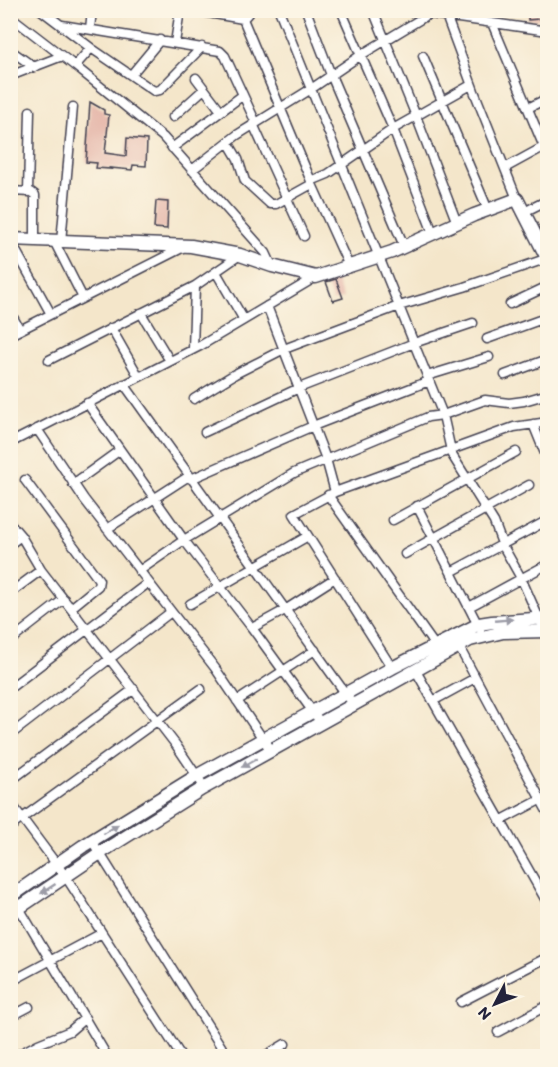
<svg xmlns="http://www.w3.org/2000/svg" width="558" height="1067" font-family="Itim,sans-serif">
	<style>
		.building { fill: #e2ada1 }
		.lines { fill: none; stroke-linecap: round; stroke-linejoin: round }
		.street-casing { stroke: #423f50; stroke-width: 11 }
		.secondary-casing { stroke: #423f50; stroke-width: 15 }
		.street { stroke: #fff; stroke-width: 8 }
		.secondary { stroke: #fff; stroke-width: 12 }
		.oneway { fill: #9c9ca7 }
	</style>
	<rect width="100%" height="100%" fill="#fcf5e5"/>
	<filter id="ink" filterUnits="userSpaceOnUse"><feTurbulence type="fractalNoise" baseFrequency=".0167" numOctaves="2"/><feDisplacementMap in="SourceGraphic" scale="12" xChannelSelector="R" yChannelSelector="G"/><feConvolveMatrix kernelMatrix="1 2 1 2 8 2 1 2 1" color-interpolation-filters="sRGB"/></filter>
	<filter id="wash" filterUnits="userSpaceOnUse"><feTurbulence type="fractalNoise" baseFrequency=".008" numOctaves="4" result="noise"/><feDisplacementMap in="SourceGraphic" scale="24" xChannelSelector="R" yChannelSelector="G"/><feGaussianBlur stdDeviation="1.35" result="paint"/><feColorMatrix in="noise" values="0 0 0 0 0 0 0 0 0 0 0 0 0 0 0 0 0 1.4 0 .05"/><feComposite in="paint" operator="in"/></filter>
	<g filter="url(#wash)">
		<rect width="100%" height="100%" fill="#f4e6ca"/>
		<g id="blocks">
			<path class="building" d="M 528,10 L 539,10 L 539,19 L 528,20 Z
				M 90,102 L 104,110 L 104,114 L 109,115 L 105,153 L 126,156 L 127,138 L 147,140 L 146,166 L 133,165 L 132,170 L 110,168 L 111,169 L 96,168 L 97,163 L 86,162 Z
				M 156,201 L 168,202 L 167,229 L 154,228 Z
				M 336,279 L 343,298 L 333,301 L 326,282 Z"/>
		</g>
	</g>
	<g filter="url(#ink)">
		<use href="#blocks" fill-opacity="0" stroke="#423f50" stroke-width="1.5"/>
		<g class="lines">
			<defs>
				<path id="street" d="M 41,10 L 91,48 L 75,66 L 163,137 L 266,253 L 272,266
					M 191,10 L 243,19
					M 251,10 L 243,19 L 311,181 L 328,174 L 393,129 L 471,85
					M 279,10 L 443,415 L 485,400 L 509,403 L 524,401 L 548,394
					M 306,10 L 331,75 L 404,246
					M 341,10 L 393,129 L 433,233
					M 373,10 L 416,116 L 457,223
					M 403,10 L 548,31
					M 444,10 L 474,91 L 517,199
					M 10,16 L 75,66
					M 492,23 L 544,147
					M 62,25 L 220,51 L 225,56 L 256,123
					M 90,29 L 92,10
					M 175,43 L 180,10
					M 91,48 L 154,91 L 160,90 L 202,47
					M 10,50 L 34,67
					M 423,56 L 488,210
					M 131,75 L 160,40
					M 10,76 L 62,56
					M 196,78 L 221,111
					M 528,108 L 548,98
					M 173,117 L 204,89
					M 253,124 L 304,236
					M 228,142 L 238,159 L 245,181 L 270,204 L 276,204 L 312,184
					M 172,148 L 243,95
					M 505,168 L 547,145
					M 192,170 L 237,135 L 311,89 L 361,55 L 429,14
					M 311,182 L 349,266
					M 10,191 L 31,192 L 35,195 L 35,240
					M 28,192 L 30,111
					M 524,212 L 548,200
					M 10,240 L 51,314
					M 54,241 L 83,298
					M 61,242 L 73,107
					M 216,272 L 244,320
					M 195,286 L 240,255
					M 510,304 L 548,286
					M 267,306 L 326,459 L 335,492 L 294,514 L 392,668
					M 10,312 L 20,330
					M 141,313 L 170,361
					M 111,328 L 139,377
					M 10,335 L 184,247
					M 487,339 L 548,317
					M 49,360 L 195,286 L 193,349
					M 505,375 L 548,359
					M 427,376 L 489,357
					M 124,384 L 353,704
					M 194,399 L 235,374 L 284,349 L 399,306 L 464,287 L 548,258
					M 87,403 L 184,540 L 252,628 L 321,723
					M 533,424 L 548,461
					M 37,429 L 84,499 L 215,668 L 271,751
					M 205,432 L 299,388 L 414,343 L 473,323
					M 10,443 L 200,346 L 316,277
					M 191,479 L 313,426 L 429,381
					M 25,480 L 99,580 L 98,586 L 71,608
					M 73,484 L 120,450
					M 335,492 L 514,427 L 548,422
					M 328,495 L 438,650
					M 417,506 L 480,629
					M 393,520 L 516,452
					M 10,523 L 21,536
					M 107,529 L 189,476
					M 10,544 L 21,536 L 41,570
					M 405,554 L 529,485
					M 139,571 L 184,540 L 294,473 L 428,417 L 443,415 L 452,455 L 494,522 L 503,546 L 521,578 L 541,623
					M 451,572 L 548,520
					M 10,593 L 41,570 L 176,745 L 205,788
					M 190,604 L 308,536
					M 469,607 L 548,564
					M 252,628 L 285,610 L 335,578
					M 10,641 L 64,599
					M 459,647 L 548,813
					M 416,671 L 548,904
					M 10,688 L 148,583
					M 237,701 L 315,650
					M 433,701 L 475,678
					M 10,735 L 171,612
					M 10,781 L 134,689
					M 10,802 L 66,877 L 181,1056
					M 500,821 L 540,800
					M 10,827 L 201,689
					M 92,841 L 227,1056
					M 12,896 L 107,1056
					M 10,982 L 102,933
					M 461,1002 L 548,957
					M 10,1017 L 29,1007
					M 498,1032 L 548,1005
					M 16,1056 L 38,1044 L 70,1031 L 85,1018
					M 265,1056 L 285,1044"/>
				<path id="secondary" d="M 10,239 L 191,246 L 240,255 L 272,266 L 316,277 L 392,252 L 474,215 L 517,199 L 548,260
					M 10,897 L 83,846 L 198,775 L 392,668 L 479,624 L 492,622 L 548,618
					M 10,914 L 100,853 L 202,789 L 470,640 L 503,632 L 548,631"/>
			</defs>
			<use href="#street" class="street-casing"/>
			<use href="#secondary" class="secondary-casing"/>
			<use href="#street" class="street"/>
			<use href="#secondary" class="secondary"/>
		</g>
		<defs><path id="oneway-solid" d="M-6-.8H1V-3.2L6.5 0L1 3.2V.8H-6Z" transform="scale(1.5)"/></defs>
		<g class="oneway">
			<use href="#oneway-solid" transform="translate(504 620) rotate(-5)"/>
			<use href="#oneway-solid" transform="translate(249 763) rotate(151)"/>
			<use href="#oneway-solid" transform="translate(111 829) rotate(-33)"/>
			<use href="#oneway-solid" transform="translate(48 889) rotate(147)"/>
		</g>
	</g>
	<rect width="558" height="1067" fill="none" stroke="#fcf5e5" stroke-width="36"/>
	<g transform="translate(495 1004) rotate(228)" stroke="#fcf5e5" stroke-width="4.5" paint-order="stroke">
	<path d="M0-4.5L10 22L0 15L-10 22Z" fill="#22223b"/>
	<text y="-9" font-size="16" font-weight="bold" text-anchor="middle" fill="#22223b">N</text>
	</g>
</svg>
